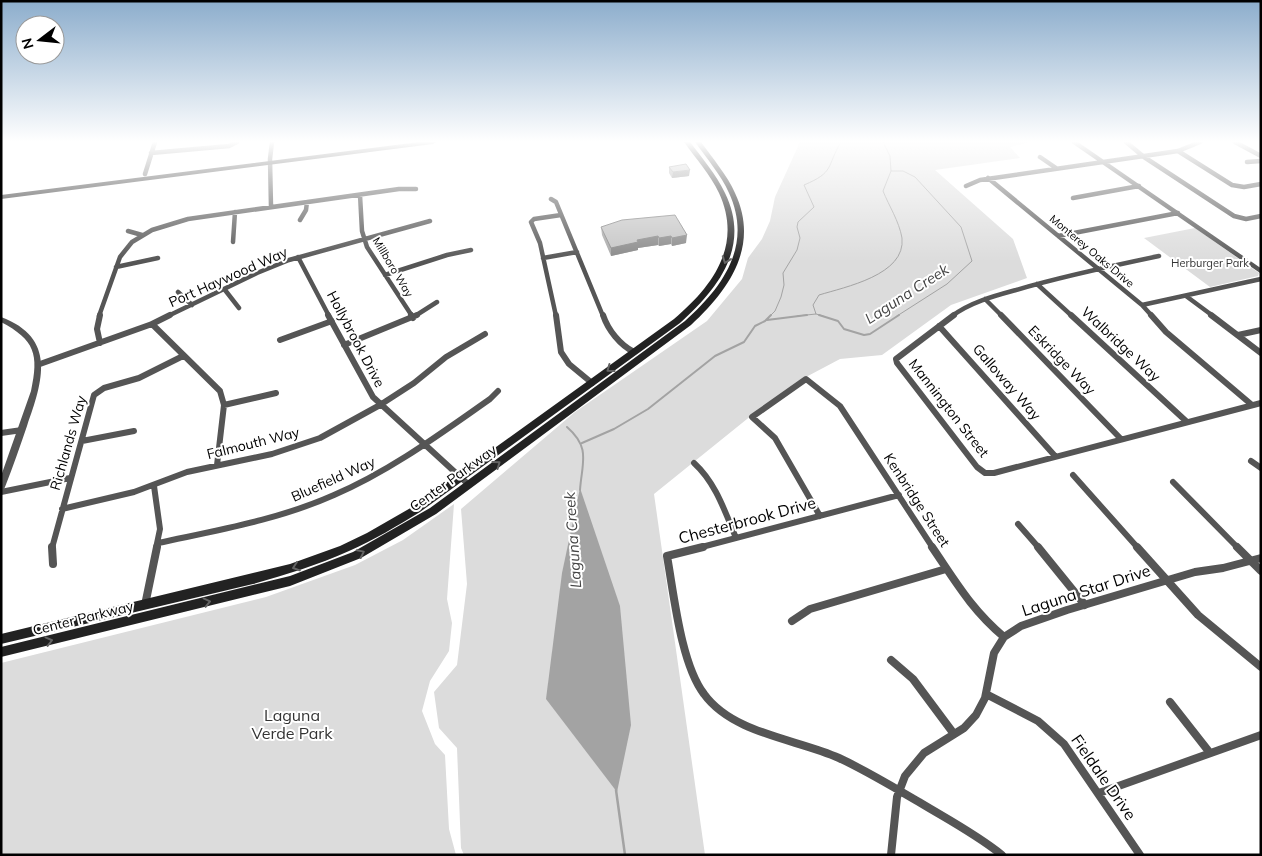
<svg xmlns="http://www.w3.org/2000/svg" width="1262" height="856" font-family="Mulish,sans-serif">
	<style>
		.green { fill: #dcdcdc }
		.water { fill: #a3a3a3 }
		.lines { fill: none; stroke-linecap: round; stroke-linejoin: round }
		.stream-far2 { stroke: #a3a3a3; stroke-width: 1 }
		.stream-far1 { stroke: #a3a3a3; stroke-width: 2 }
		.stream { stroke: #a3a3a3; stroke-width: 2.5 }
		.minor-far2 { stroke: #555; stroke-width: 4.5 }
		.minor-far1 { stroke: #555; stroke-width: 6 }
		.minor { stroke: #555; stroke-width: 8 }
		.tertiary { fill: #555; fill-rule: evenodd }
		.secondary { fill: #222; fill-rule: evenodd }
		.wall { fill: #a9a9a9 }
		.shaded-wall { fill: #898989 }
		.building { fill: #c4c4c4; stroke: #898989 }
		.oneway { stroke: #646464 }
		.labels { text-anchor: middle; stroke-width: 4; stroke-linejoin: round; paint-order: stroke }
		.far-street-label { font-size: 11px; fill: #000; stroke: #fff }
		.far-park-label { font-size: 11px; fill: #333; stroke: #fff }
		.street-label { font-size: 14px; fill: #000; stroke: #fff }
		.water-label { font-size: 15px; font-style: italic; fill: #444; stroke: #fff }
		.near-street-label { font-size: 16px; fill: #000; stroke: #fff }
		.near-park-label { font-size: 16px; fill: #333; stroke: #fff }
	</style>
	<rect width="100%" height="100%" fill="#fff"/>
	<path class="green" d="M 800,142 L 1030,142 L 1010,147 L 1020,158 L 935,170 L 1013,239 L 1027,278 L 951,305 L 882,355 L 840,359 L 806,377 L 752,415 L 654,494 L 705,855 L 464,855 L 461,848 L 457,748 L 439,728 L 434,692 L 457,665 L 467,584 L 461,509 L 575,412 L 707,321 L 742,279 L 748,258 L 762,239 L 770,221 L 775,197 Z
		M 1195,228 L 1259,273 L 1258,276 L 1210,287 L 1144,238 Z
		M 454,504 L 447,599 L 452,623 L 449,651 L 430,681 L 422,711 L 435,744 L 445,755 L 449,829 L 456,855 L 1,855 L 1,663 L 266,597 L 355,565 L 403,540 Z"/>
	<path class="water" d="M 580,488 L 620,606 L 631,725 L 617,792 L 546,699 L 562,573 Z"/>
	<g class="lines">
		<path class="stream-far2" d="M 883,142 L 890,156 L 891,171 L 903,171 L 915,177 L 961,227 L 972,261 L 947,284 L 897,316
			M 816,314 L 823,316
			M 770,316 L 775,311 L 781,297 L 784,285 L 783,273 L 797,250 L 800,238 L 797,227 L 798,222 L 814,207 L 804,185 C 835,172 826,167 841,142
			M 797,316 L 816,314 L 813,305 L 819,295 C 845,287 906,275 902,238 C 899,221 889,206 883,191 L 891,171"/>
		<path class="stream-far1" d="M 819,315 L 838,321 L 844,329 L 864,335 L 870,334 L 899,315
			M 767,320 L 807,315
			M 567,427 C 591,448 582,462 580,490
			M 582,443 L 614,429 L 648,409 L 715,356 L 744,342 L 755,326 L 765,321 L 771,315"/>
		<path class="stream" d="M 616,790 L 625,855"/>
		<path class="minor-far2" d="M 1074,142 L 1261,271
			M 1126,142 L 1144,157 L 1234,216 L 1246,219 L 1261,216
			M 1235,142 L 1261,156
			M 1178,151 L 1232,185 L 1244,187 L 1261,184
			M 151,153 L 229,146 L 237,142
			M 1040,157 L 1056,168
			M 1247,162 L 1261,161
			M 145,174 L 155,142
			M 988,178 L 1142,305 L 1152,316
			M 966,186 L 980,180 L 1178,151 L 1200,142
			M 360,195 L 362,231 L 367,247 L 412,316
			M 1073,198 L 1139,186
			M 551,199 L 556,202 L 603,316
			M 271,207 L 270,159 L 272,142
			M 300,220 L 306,210 L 307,202
			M 128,231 L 142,235
			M 1058,236 L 1178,213
			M 233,242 L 235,212
			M 298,257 L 329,316
			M 543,258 L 577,252
			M 116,267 L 158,258
			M 385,275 L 447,255 L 471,250
			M 1037,284 L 1072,316
			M 225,290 L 239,308
			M 178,292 L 192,305
			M 1186,296 L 1213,316
			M 985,299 L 1002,316
			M 1142,305 L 1261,279
			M 99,316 L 120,257 L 132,242 L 152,230 L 188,219 L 399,189 L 416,189
			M 168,316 L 257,273 L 289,260 L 430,221
			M 415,316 L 437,302
			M 556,316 L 540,243 L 531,222 L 534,219 L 561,215
			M 952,316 C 971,302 994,296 1016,290 C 1063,276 1111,266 1159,256"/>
		<path class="minor-far1" d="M 100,315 L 97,329 L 100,343
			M 328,315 L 373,397 L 469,485
			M 411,315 L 413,318
			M 556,315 L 561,352 L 569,364 L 592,383
			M 603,315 C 608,330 620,345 634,352
			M 954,315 L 896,359 L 897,363 L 977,467 L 985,473 L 994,473 L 1261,403
			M 1001,315 L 1121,439
			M 1071,315 L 1187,422
			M 1151,315 L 1166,332 L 1252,405
			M 1211,315 L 1261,353
			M 152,324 L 220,391 L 224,405 L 217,465
			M 939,326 L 1055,456
			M 1238,335 L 1261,330
			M 280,340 L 332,321
			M 344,345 L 417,315
			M 40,364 L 152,324 L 170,315
			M 224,405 L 276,393
			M 1,433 L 22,430
			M 82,441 L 134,431
			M 1251,461 L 1261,468
			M 694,463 C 716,483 725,512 736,538
			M 1073,475 L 1138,548
			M 1173,482 L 1238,548
			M 154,486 L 160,529 L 156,548
			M 1,492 L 70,478
			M 62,509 L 134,492 L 187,472 L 272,454 L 320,438 L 380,405 L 414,383 L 446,357 L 485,334
			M 820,516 L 775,438 L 752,417 L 806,379 L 840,406 L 933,548
			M 1018,524 L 1039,548
			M 158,543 C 218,530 278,520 334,495 C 390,471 440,434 490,399 L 498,391
			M 52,548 L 94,395 L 104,388 L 139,378 L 183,356
			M 698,548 L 899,495"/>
		<path class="minor" d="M 52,547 L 53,564
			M 703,547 L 667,556 C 674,595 681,664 704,694 C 733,734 797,739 839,758 C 867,771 893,787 919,802 C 947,819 976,834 1002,855
			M 932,547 C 956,582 971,609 1004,637
			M 1038,547 L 1085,605
			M 1137,547 L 1198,615 L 1261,667
			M 1237,547 L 1261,571
			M 145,605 L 157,547
			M 792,621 L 810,609 L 946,569
			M 891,660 L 913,679 L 954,734
			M 986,694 L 1038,721 L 1064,744 L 1140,855
			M 1170,702 L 1210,753
			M 1099,793 L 1261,735
			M 891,855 L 897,797 L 905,776 L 924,753 L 964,728 L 976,715 L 985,698 L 994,653 L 1004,637 L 1021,626 L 1067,610 L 1195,572 L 1223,568 L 1261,558"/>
		<path class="tertiary" d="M 1,317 C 57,338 43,381 27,426 C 20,446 13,467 5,487 L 4,489 L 1,490 L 1,476 L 31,391 C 39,354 35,340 1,322 Z"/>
		<path class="secondary" d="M 419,142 L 436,142 L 433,144 L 1,199 L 1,195 Z
			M 684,142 L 690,142 C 702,158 716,174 725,193 C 751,246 719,288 680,323 L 420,512 C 397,526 374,540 349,551 C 318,565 285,575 253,584 L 1,644 L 1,634 L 290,564 L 340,546 L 367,533 L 414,506 L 674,319 C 713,286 743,245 719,193 C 710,174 696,159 684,142 Z
			M 695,142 L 701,142 C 713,159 727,175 735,193 C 760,246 729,290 691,325 L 436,514 L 361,558 L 290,586 L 1,657 L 1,647 L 290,576 L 353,552 L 430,508 L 685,321 C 723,287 753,245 729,193 C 721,175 707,159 695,142 Z"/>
	</g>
	<path class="wall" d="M 669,167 L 689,176 L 672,178 L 669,173 Z
		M 675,215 L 686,243 L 672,246 L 671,244 L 659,246 L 658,245 L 638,248 L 638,250 L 611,256 L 602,235 L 601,227 Z"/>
	<path class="shaded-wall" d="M 690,170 L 689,176 L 672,178 L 673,172 Z
		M 687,235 L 686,243 L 672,246 L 672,238 Z
		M 658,236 L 658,245 L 638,248 L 638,250 L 611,256 L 611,248 L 637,240 Z
		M 671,236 L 671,244 L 659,246 L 659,238 Z"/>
	<path class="building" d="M 686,164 L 690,170 L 673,172 L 669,167 Z
		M 675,215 L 687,235 L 672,238 L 671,236 L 659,238 L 658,236 L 637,240 L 638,242 L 611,248 L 601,227 L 622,220 Z"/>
	<defs><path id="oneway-chevron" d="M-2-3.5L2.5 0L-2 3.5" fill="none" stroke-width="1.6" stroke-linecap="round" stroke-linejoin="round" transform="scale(1.25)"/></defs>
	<g class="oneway">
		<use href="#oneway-chevron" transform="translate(726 260) rotate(110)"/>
		<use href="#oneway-chevron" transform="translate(610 369) rotate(144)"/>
		<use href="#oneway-chevron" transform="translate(497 464) rotate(-36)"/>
		<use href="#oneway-chevron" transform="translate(361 553) rotate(-26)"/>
		<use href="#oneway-chevron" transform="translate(296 567) rotate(161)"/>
		<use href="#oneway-chevron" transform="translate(207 602) rotate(-13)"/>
		<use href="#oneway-chevron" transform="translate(49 641) rotate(-14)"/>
	</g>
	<linearGradient id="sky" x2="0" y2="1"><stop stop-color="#8cadcc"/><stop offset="0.54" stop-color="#fff"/><stop offset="1" stop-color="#fff" stop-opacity="0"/></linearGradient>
	<rect width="1262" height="262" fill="url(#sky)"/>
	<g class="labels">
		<g class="far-street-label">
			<text transform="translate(1092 251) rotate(40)" y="4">Monterey Oaks Drive</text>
			<text transform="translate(393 267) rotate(59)" y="4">Millboro Way</text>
		</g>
		<g class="far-park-label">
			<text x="1210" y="267">Herburger Park</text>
		</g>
		<g class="street-label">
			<text transform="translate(228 277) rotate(-24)" y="5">Port Haywood Way</text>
			<text transform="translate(356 339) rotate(62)" y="5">Hollybrook Drive</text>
			<text transform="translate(1121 344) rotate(43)" y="5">Walbridge Way</text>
			<text transform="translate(1062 360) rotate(46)" y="5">Eskridge Way</text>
			<text transform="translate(1007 382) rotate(49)" y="5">Galloway Way</text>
			<text transform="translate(949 408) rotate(52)" y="5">Mannington Street</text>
			<text transform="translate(68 443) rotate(-74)" y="5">Richlands Way</text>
			<text transform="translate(253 443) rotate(-14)" y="5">Falmouth Way</text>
			<text transform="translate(453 478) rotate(-36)" y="5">Center Parkway</text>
			<text transform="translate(333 479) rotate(-24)" y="5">Bluefield Way</text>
			<text transform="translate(917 500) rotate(57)" y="5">Kenbridge Street</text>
			<text transform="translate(83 618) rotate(-14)" y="5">Center Parkway</text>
		</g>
		<g class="water-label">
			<text transform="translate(907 294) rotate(-33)" y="5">Laguna Creek</text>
			<text transform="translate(573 540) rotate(-94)" y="5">Laguna Creek</text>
		</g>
		<g class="near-street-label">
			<text transform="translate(747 520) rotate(-15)" y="6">Chesterbrook Drive</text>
			<text transform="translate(1086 590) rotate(-18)" y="6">Laguna Star Drive</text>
			<text transform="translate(1104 777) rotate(55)" y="6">Fieldale Drive</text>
		</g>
		<g class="near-park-label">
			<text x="292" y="721">Laguna<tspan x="292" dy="18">Verde Park</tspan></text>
		</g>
	</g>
	<rect width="1262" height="856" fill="none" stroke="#000000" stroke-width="5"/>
	<g transform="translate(40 40) rotate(254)"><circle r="24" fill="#ffffff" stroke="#999999"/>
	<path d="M0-4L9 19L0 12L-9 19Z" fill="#000000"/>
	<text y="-8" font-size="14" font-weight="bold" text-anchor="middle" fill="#000000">N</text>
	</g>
</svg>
